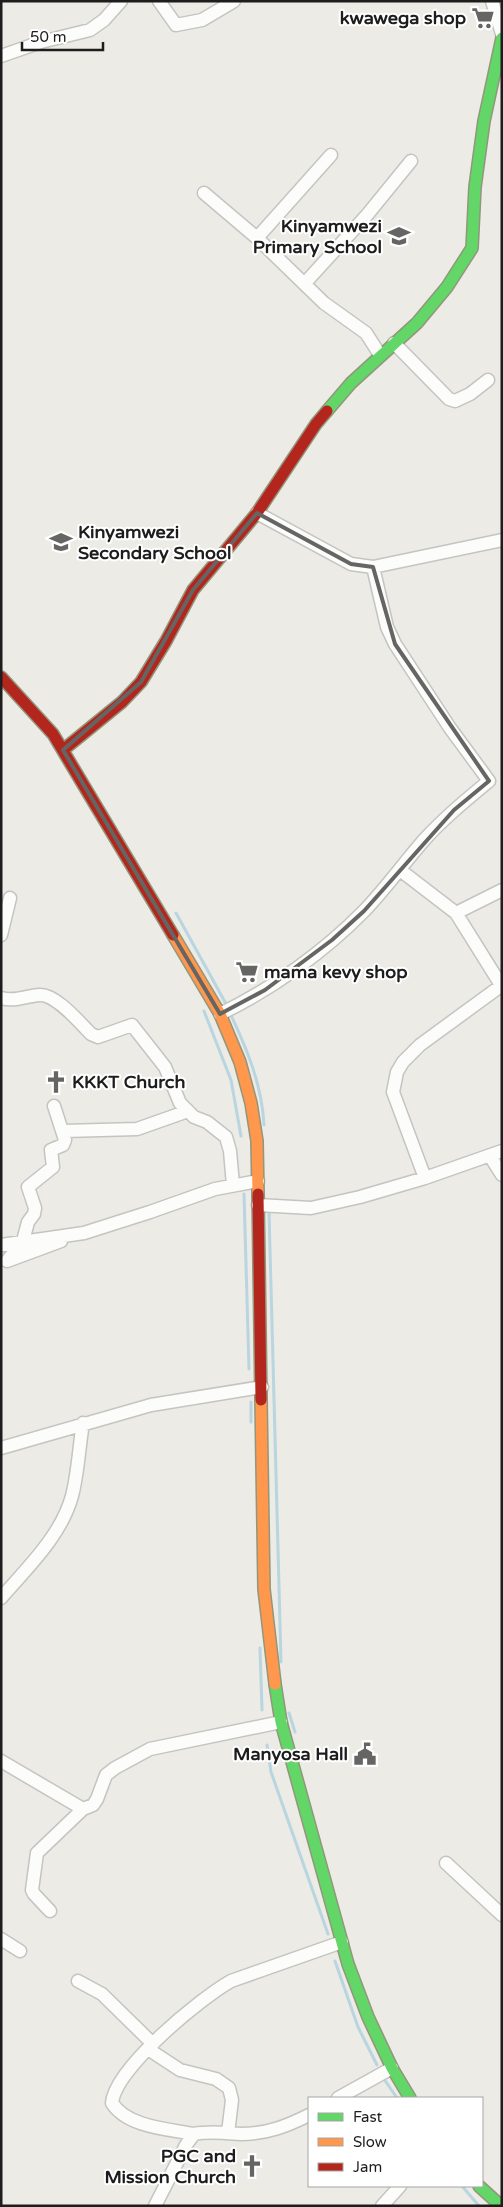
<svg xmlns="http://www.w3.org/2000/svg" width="503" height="2207" font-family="'Varela Round',sans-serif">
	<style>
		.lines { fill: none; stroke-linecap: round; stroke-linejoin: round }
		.stream { stroke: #b8d5e0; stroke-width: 3 }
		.street-casing { stroke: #c4c4c1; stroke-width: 15 }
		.fast-casing { stroke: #92967c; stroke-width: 14 }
		.slow-casing { stroke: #92967c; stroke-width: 14 }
		.jam-casing { stroke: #92967c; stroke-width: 14 }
		.street { stroke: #fcfcfb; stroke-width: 12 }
		.fast { stroke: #63d668; stroke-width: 11 }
		.slow { stroke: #ff974d; stroke-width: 11 }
		.jam { stroke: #b3261e; stroke-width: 11 }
		.marked { fill: none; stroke: #656563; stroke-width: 4; stroke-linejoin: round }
		.labels { text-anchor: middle; stroke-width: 4; stroke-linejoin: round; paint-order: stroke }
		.poi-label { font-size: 18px; font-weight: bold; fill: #1d1d1d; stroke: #fff; text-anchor: end }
	</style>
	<rect width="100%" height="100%" fill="#ecebe5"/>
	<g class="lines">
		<path class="stream" d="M 176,913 L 225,1002
			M 204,1011 L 231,1080 L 241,1136
			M 230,1013 C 247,1049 262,1085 264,1125
			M 244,1194 L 249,1369
			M 269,1211 L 281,1662
			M 251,1402 L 251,1422
			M 260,1648 L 262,1710
			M 289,1713 L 295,1732
			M 267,1745 L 271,1772 L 328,1934
			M 335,1961 L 358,2027 L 377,2065
			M 384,2079 L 397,2098
			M 462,2186 L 479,2206"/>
		<defs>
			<path id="street" d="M 159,1 L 176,25 L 202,20 L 234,1
				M 492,1 L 502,34
				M 1,56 L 41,42 L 90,30 L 104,20 L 121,1
				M 204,193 L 257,238 L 324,303 L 366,333 L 380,355
				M 257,238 L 331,155
				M 305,283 L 367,215 L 411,161
				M 394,343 L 449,399 L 455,401 L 470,394 L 488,380
				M 257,513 L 351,564 L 373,567 L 502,540
				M 400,870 L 456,913 L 501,985
				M 456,913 L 502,890
				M 1,935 L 10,898
				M 1,998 C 15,1002 26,996 39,995 C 55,993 80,1023 91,1034 L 98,1037 L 132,1025 L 165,1067 L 180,1103 L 194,1117 L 207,1122 L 226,1137 L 230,1151 L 233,1185
				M 220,1014 C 272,989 324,952 365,910 C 386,888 404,863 424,840 C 444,818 466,800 489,781 L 450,728 L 395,644 L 387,627 L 373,567
				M 64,1131 L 137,1129 L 188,1111
				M 490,1156 L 502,1175
				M 425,1178 L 393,1092 L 397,1072 L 403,1062 L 420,1045 L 502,985
				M 258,1205 L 311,1208 L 360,1197 L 425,1178 L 502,1151
				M 1,1245 L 84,1233 L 150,1212 L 215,1189 L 258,1181
				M 7,1261 L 23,1241 L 28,1222 L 34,1214 L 35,1208 L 28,1187 L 53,1167 L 51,1150 L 63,1145 L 65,1140 L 54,1106
				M 7,1261 L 61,1241
				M 1,1448 L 151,1405 L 262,1387
				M 1,1598 C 27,1568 61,1536 72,1496 C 78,1473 79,1447 83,1423
				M 1,1761 L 83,1809 L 93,1805 L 97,1799 L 106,1775 L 115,1768 L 150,1749 L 281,1722
				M 446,1863 L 502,1915
				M 50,1911 L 34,1894 L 32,1890 L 37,1853 L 83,1809
				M 1,1939 L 20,1951
				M 78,1981 L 102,1994 L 153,2044
				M 148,2049 L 180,2070 L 216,2079 L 229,2088 L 232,2100 L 228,2133
				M 338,2098 L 392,2068
				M 194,2134 C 168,2129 127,2127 112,2103 C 115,2068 201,1998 231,1981 L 342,1942
				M 155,2206 L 186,2145 L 194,2134 C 210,2131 225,2133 241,2134 C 267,2134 287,2126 309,2115
				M 382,2206 L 400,2186"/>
			<path id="fast" d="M 327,411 L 351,383 L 417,323 L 447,287 L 472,248 L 475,187 L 484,121 L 502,38
				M 275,1684 L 281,1722 L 348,1964 L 368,2017 L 392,2068 L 410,2098
				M 479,2186 L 501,2206"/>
			<path id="slow" d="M 173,935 L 220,1014 L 240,1062 L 251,1103 L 257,1141 L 258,1194
				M 261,1400 L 264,1589 L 275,1684"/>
			<path id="jam" d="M 1,677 L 53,734 L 173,935
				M 63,750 L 122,702 L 141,682 L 166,641 L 193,590 L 257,513 L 316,424 L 327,411
				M 258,1194 L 261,1400"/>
		</defs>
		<use href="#street" class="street-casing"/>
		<use href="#fast" class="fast-casing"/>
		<use href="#slow" class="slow-casing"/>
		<use href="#jam" class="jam-casing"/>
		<use href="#street" class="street"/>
		<use href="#fast" class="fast"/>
		<use href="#slow" class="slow"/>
		<use href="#jam" class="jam"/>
	</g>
	<path class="marked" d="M 257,513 L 351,564 L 373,567 L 395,644 L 489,781 L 454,810 L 364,911 L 332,940 L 265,990 L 220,1014 L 63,750 L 141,682 L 193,590 Z"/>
	<defs>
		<symbol id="supermarket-bare" viewBox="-9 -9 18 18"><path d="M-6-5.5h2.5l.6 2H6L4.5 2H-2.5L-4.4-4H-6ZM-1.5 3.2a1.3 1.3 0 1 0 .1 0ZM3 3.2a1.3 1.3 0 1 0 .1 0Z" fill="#656563" stroke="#fff" stroke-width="2.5" paint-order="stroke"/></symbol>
		<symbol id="school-bare" viewBox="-9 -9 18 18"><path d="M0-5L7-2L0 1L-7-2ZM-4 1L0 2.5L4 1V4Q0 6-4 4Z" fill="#656563" stroke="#fff" stroke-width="2.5" paint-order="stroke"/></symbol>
		<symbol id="church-bare" viewBox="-9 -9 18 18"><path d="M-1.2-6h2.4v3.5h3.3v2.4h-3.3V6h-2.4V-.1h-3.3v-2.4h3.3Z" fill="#656563" stroke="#fff" stroke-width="2.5" paint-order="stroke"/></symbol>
		<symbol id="civic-bare" viewBox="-9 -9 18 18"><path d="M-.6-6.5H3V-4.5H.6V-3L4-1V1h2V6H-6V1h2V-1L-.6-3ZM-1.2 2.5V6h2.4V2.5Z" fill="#656563" stroke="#fff" stroke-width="2.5" paint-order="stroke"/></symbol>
	</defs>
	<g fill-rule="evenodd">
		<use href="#supermarket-bare" x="467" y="2" width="32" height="32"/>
		<use href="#school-bare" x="383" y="220" width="32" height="32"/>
		<use href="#school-bare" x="45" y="526" width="32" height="32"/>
		<use href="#supermarket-bare" x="231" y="956" width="32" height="32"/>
		<use href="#church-bare" x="40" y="1066" width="32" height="32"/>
		<use href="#civic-bare" x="349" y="1738" width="32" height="32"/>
		<use href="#church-bare" x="236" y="2150" width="32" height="32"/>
	</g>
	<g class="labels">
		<g class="poi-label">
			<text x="466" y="24">kwawega shop</text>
			<text x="382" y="232">Kinyamwezi<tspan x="382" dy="21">Primary School</tspan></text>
			<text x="78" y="538" text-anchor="start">Kinyamwezi<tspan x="78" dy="21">Secondary School</tspan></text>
			<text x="264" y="978" text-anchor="start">mama kevy shop</text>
			<text x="72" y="1088" text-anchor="start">KKKT Church</text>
			<text x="348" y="1760">Manyosa Hall</text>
			<text x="236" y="2162">PGC and<tspan x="236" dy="21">Mission Church</tspan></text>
		</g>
	</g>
	<rect width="503" height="2207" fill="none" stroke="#1d1d1d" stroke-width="5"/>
	<rect x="308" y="2097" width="175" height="90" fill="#ffffff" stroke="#a5a5a5"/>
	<rect x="318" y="2113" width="25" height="8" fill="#63d668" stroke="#a5a5a5"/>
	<text x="353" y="2122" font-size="15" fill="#1d1d1d">Fast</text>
	<rect x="318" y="2138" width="25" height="8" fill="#ff974d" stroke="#a5a5a5"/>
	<text x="353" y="2147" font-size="15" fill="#1d1d1d">Slow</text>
	<rect x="318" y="2163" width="25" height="8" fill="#b3261e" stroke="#a5a5a5"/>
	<text x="353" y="2172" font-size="15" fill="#1d1d1d">Jam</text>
	<path d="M22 42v8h81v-8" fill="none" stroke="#1d1d1d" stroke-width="2.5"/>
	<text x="30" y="42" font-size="15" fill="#1d1d1d" stroke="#ffffff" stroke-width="4" paint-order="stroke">50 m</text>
</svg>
